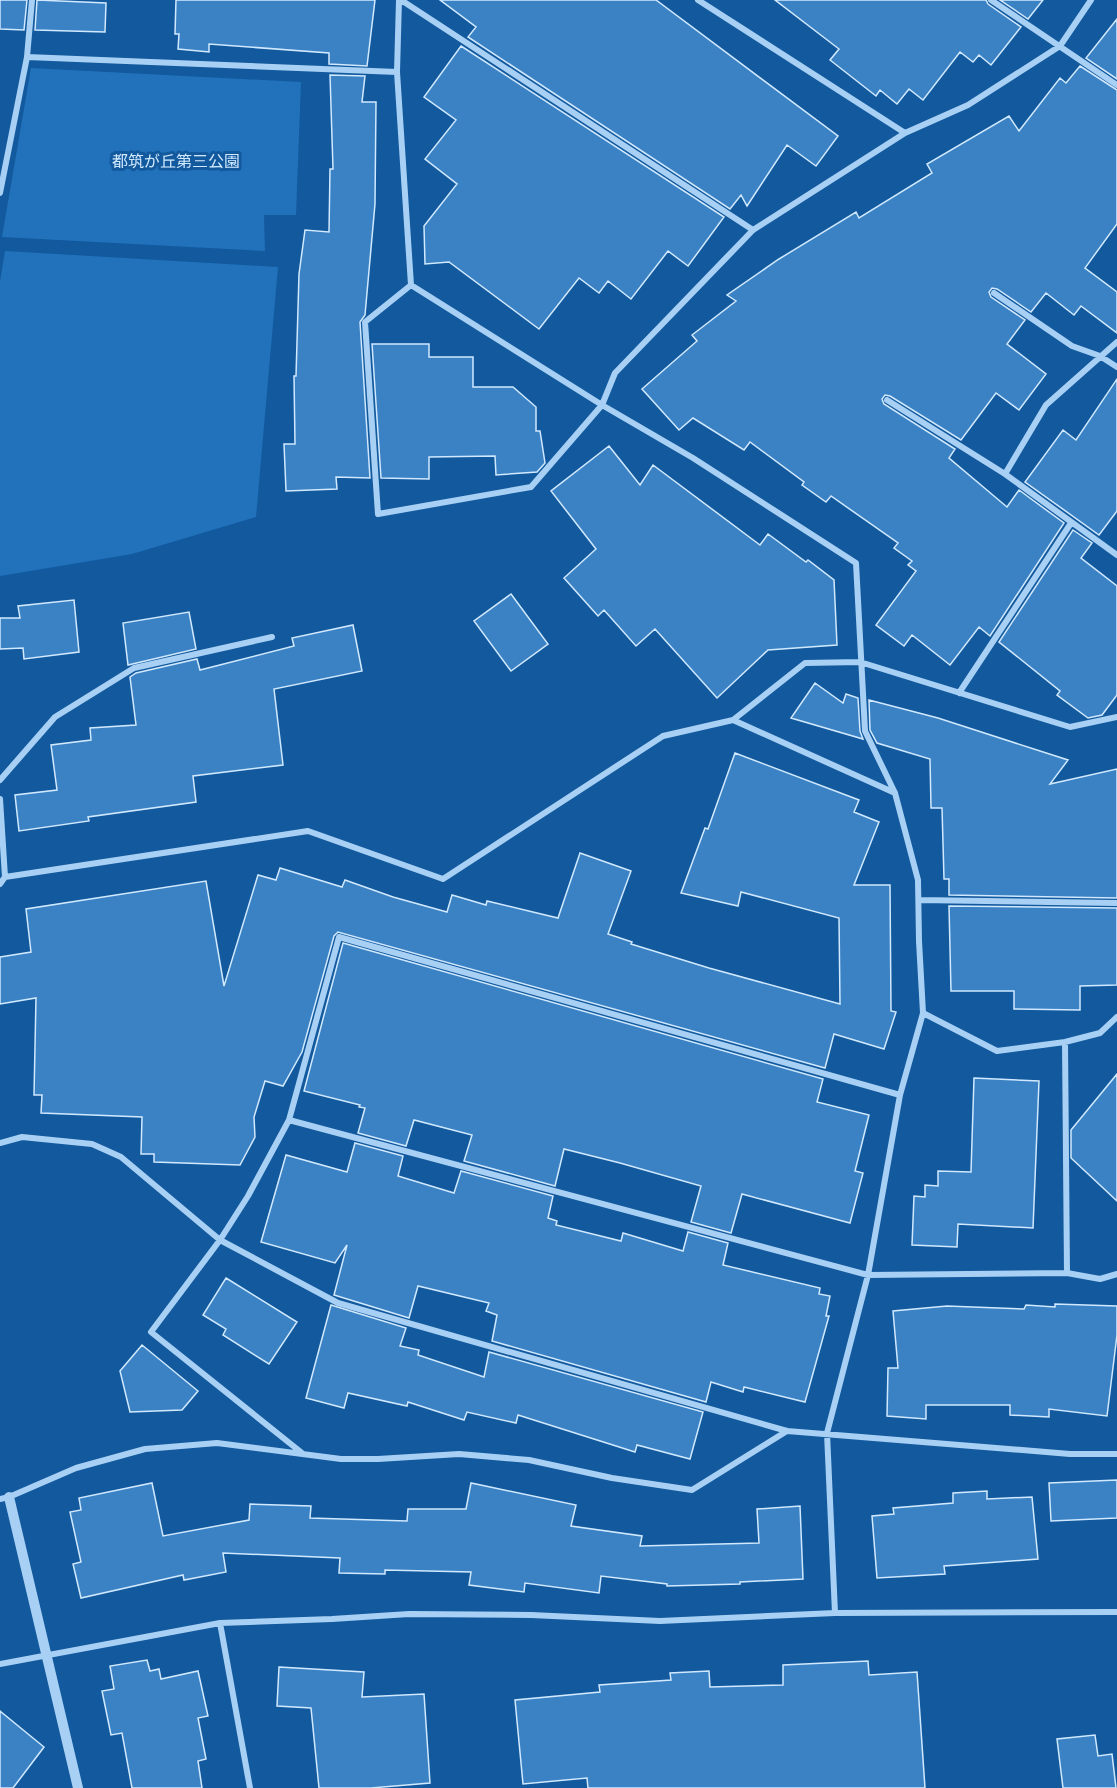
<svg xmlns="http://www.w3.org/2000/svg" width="1117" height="1788" font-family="'PT Sans','Noto Sans JP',sans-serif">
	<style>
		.green { fill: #2172bb }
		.building { fill: #3b82c5; stroke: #d1e9fe; stroke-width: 1.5 }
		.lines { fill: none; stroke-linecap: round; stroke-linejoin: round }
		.minor { stroke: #a8d0f4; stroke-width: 6 }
		.tertiary { stroke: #a8d0f4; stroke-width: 10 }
		.labels { text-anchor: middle; stroke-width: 6; stroke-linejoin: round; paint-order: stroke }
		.park-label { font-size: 16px; fill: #d1e9fe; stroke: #12599e }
	</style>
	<rect width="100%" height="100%" fill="#12599e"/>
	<path class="green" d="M 31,68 L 301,82 L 296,215 L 264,215 L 265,251 L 2,237 Z
		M 5,251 L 278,267 L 256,517 L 132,554 L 0,576 L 0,282 Z"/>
	<path class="building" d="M 0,0 L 27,0 L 24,30 L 0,29 Z
		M 37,0 L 106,3 L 105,32 L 35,30 Z
		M 176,0 L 375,0 L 367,66 L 329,64 L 329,53 L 209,44 L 209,52 L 178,49 L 179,34 L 175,34 Z
		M 440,0 L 656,0 L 838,136 L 816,166 L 787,145 L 747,206 L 741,195 L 730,209 L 468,37 L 476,27 Z
		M 775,0 L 986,0 L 988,4 L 1021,27 L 991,65 L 979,55 L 973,62 L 960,52 L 923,100 L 909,89 L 897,104 L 880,90 L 876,96 L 830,60 L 839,49 Z
		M 1000,0 L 1043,0 L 1028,19 Z
		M 1117,19 L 1117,79 L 1086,58 Z
		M 461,46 L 724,217 L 688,266 L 668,251 L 631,299 L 608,281 L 599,293 L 579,278 L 539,329 L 449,262 L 425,264 L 424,226 L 457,184 L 425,159 L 456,120 L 424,97 Z
		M 1080,66 L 1117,90 L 1117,224 L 1085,268 L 1117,292 L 1117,333 L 1081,306 L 1074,315 L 1046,293 L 1031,312 L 997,289 L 992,288 L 989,292 L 991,297 L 1025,320 L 1007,344 L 1046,374 L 1019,410 L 996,393 L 961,440 L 890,396 L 885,395 L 882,399 L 884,404 L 955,449 L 949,458 L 1007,507 L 1019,490 L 1064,523 L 990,636 L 979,627 L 950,665 L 912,635 L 904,646 L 876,625 L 916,571 L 908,565 L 912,561 L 894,548 L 898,543 L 831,496 L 826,502 L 802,485 L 804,482 L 750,442 L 744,450 L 693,418 L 679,430 L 642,389 L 697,341 L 692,335 L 736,301 L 727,295 L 779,259 L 856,212 L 859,218 L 932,173 L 927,164 L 1009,116 L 1019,131 L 1060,78 L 1066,83 Z
		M 330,75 L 365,76 L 362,102 L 376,102 L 375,204 L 365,315 L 360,322 L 370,478 L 336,477 L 337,489 L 286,491 L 284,444 L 295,444 L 294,376 L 296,376 L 299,274 L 305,230 L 329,232 L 330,169 L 333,169 Z
		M 372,344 L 429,344 L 429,357 L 473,357 L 473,387 L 513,387 L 536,407 L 536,431 L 540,431 L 545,463 L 537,472 L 496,475 L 495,456 L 429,457 L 429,479 L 381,478 Z
		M 1117,379 L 1117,511 L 1099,535 L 1025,482 L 1063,430 L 1076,440 Z
		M 609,446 L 640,485 L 653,465 L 760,545 L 768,534 L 806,562 L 808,560 L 834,580 L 837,645 L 768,650 L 717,698 L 655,629 L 636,646 L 604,610 L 598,616 L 564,578 L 596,549 L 551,491 Z
		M 1073,530 L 1092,543 L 1081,558 L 1117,586 L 1117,695 L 1102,715 L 1088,718 L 1057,695 L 1060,691 L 999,642 Z
		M 511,594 L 548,644 L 511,671 L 474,621 Z
		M 74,600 L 79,652 L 24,659 L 23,648 L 0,649 L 0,618 L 20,618 L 18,606 Z
		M 189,612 L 196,649 L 128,665 L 123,623 Z
		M 353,625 L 362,671 L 274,689 L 283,765 L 193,776 L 196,802 L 88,817 L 89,821 L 19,831 L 15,795 L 57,790 L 51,745 L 91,740 L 90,728 L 136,725 L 130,677 L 136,673 L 197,659 L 200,670 L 294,646 L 292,638 Z
		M 815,683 L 843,703 L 846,694 L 858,698 L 860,731 L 863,739 L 791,718 Z
		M 869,700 L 938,718 L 1068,760 L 1050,784 L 1117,769 L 1117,898 L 949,895 L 949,879 L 944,879 L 942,808 L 931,808 L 930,759 L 877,743 L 870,730 Z
		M 735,753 L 859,800 L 854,812 L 879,822 L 854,885 L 890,885 L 891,1011 L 896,1012 L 884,1049 L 834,1034 L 825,1068 L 338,932 L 334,936 L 302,1052 L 283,1086 L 265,1081 L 254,1117 L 255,1137 L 240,1165 L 154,1162 L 154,1154 L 141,1154 L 142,1117 L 41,1113 L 42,1095 L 34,1095 L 36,998 L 0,1004 L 0,957 L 31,952 L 26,909 L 206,881 L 224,986 L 258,875 L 276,880 L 280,868 L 342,887 L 345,880 L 393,897 L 447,912 L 452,895 L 486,905 L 487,901 L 558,918 L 580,853 L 631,871 L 608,934 L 632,942 L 631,944 L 709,968 L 840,1004 L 839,918 L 741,892 L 738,906 L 681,893 L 705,828 L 708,829 Z
		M 949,906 L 1117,908 L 1117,985 L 1080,986 L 1080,1010 L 1014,1009 L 1014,991 L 951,991 Z
		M 343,943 L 823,1079 L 817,1102 L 869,1115 L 855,1171 L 863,1173 L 850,1223 L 742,1194 L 731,1233 L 691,1222 L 701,1186 L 620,1163 L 564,1149 L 555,1186 L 464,1161 L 472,1135 L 414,1120 L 406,1146 L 358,1133 L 365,1108 L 359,1107 L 360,1105 L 304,1091 Z
		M 1117,1074 L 1117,1201 L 1071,1158 L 1071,1130 Z
		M 974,1078 L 1039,1081 L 1033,1228 L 958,1224 L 957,1247 L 912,1245 L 914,1196 L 925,1197 L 925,1185 L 938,1186 L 938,1171 L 971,1172 Z
		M 355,1143 L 403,1156 L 398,1176 L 454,1193 L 461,1171 L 553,1196 L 548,1218 L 557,1221 L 556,1225 L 621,1241 L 623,1233 L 683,1251 L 688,1232 L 728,1243 L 723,1265 L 820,1288 L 819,1294 L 830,1296 L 826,1316 L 829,1316 L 805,1402 L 744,1387 L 743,1392 L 711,1382 L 706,1402 L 492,1341 L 497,1315 L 486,1311 L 489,1303 L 418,1286 L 409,1318 L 334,1295 L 347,1245 L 335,1263 L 261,1242 L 286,1155 L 347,1172 Z
		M 226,1278 L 297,1322 L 269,1364 L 223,1335 L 226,1329 L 203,1315 Z
		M 1055,1304 L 1117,1306 L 1117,1335 L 1107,1416 L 1049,1409 L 1049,1417 L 1010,1415 L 1010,1405 L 926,1405 L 926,1419 L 887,1416 L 888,1368 L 898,1368 L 893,1311 L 947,1306 L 1024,1309 L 1026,1305 L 1055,1307 Z
		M 331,1305 L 406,1328 L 400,1346 L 419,1350 L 418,1355 L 484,1377 L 489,1352 L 703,1412 L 690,1459 L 637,1445 L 635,1452 L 518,1415 L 516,1423 L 467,1412 L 464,1420 L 408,1402 L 407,1406 L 348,1393 L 344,1408 L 306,1398 Z
		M 142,1345 L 198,1391 L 182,1410 L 130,1412 L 120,1371 Z
		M 1117,1480 L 1117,1518 L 1051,1521 L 1049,1483 Z
		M 152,1483 L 163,1536 L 249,1520 L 250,1504 L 311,1506 L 310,1518 L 407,1521 L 408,1509 L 466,1509 L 471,1483 L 576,1505 L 571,1526 L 642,1536 L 640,1546 L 759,1543 L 757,1509 L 800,1506 L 803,1579 L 740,1582 L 740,1584 L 667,1586 L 667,1584 L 601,1576 L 599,1593 L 525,1583 L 524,1592 L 469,1585 L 471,1572 L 385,1570 L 385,1574 L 339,1573 L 340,1558 L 223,1553 L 226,1572 L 184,1580 L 183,1575 L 81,1598 L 73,1564 L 81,1562 L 70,1512 L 81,1510 L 79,1498 Z
		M 987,1491 L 987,1499 L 1032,1497 L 1038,1559 L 944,1566 L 945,1574 L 877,1578 L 872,1516 L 894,1514 L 893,1508 L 953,1503 L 953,1493 Z
		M 147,1660 L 150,1671 L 159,1669 L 161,1679 L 198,1671 L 208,1716 L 198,1718 L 206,1759 L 198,1761 L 202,1788 L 132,1788 L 122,1733 L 111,1735 L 102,1691 L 114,1689 L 110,1666 Z
		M 868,1661 L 869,1675 L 917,1672 L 925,1788 L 588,1788 L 587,1778 L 523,1784 L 515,1700 L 600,1692 L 599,1685 L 671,1680 L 670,1673 L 709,1671 L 710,1687 L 783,1685 L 783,1665 Z
		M 279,1667 L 364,1672 L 362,1697 L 424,1694 L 430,1783 L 371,1788 L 319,1788 L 311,1708 L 277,1706 Z
		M 0,1711 L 44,1747 L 13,1788 L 0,1788 Z
		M 1095,1735 L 1098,1756 L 1112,1754 L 1116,1788 L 1063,1788 L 1057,1739 Z"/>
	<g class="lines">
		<path class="minor" d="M 399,0 L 397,72 L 411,285 L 602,405 L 693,458 L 856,563 L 865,731 L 895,793 L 918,880 L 919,941 L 923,1013 L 900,1095 L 868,1275 L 827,1433 L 835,1613
			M 401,0 L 753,230
			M 698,0 L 905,133
			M 991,0 L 1117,85
			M 27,57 L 397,72
			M 0,193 L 27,57 L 32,0
			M 411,285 L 365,322 L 378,514 L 531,487 L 602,405 L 615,373 L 753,230 L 905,133 L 968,105 L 1060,46 L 1091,0
			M 994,293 L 1072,346 L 1100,356 L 1117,367
			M 887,400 L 1005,474 L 1117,555
			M 1005,474 L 1046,405 L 1117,342
			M 959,693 L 1071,523
			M 733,720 L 895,793
			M 0,780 L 55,717 L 134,668 L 272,637
			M 0,799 L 5,877
			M 0,884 L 5,877 L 308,831 L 443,879 L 663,736 L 733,720 L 805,663 L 860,662 L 1070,727 L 1117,717
			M 920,900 L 1117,903
			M 923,1013 L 997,1051 L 1065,1042 L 1100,1033 L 1117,1017
			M 1065,1042 L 1067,1273
			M 289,1120 L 868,1275 L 1067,1273 L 1100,1279 L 1117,1274
			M 0,1143 L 22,1137 L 92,1144 L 121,1157 L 220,1240 L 338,1303 L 787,1431 L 1070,1454 L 1117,1454
			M 302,1453 L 151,1332 L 220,1240 L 248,1196 L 289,1120 L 339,937 L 900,1095
			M 0,1499 L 9,1497 L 76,1468 L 145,1449 L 217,1443 L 341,1459 L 378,1459 L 459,1454 L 529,1460 L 612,1478 L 692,1490 L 787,1431
			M 220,1623 L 250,1788
			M 0,1664 L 220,1623 L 332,1619 L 409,1614 L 531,1615 L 660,1621 L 835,1613 L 1117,1612"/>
		<path class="tertiary" d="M 9,1497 L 78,1788"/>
	</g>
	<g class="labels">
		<g class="park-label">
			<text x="176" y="167">都筑が丘第三公園</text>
		</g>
	</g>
</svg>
